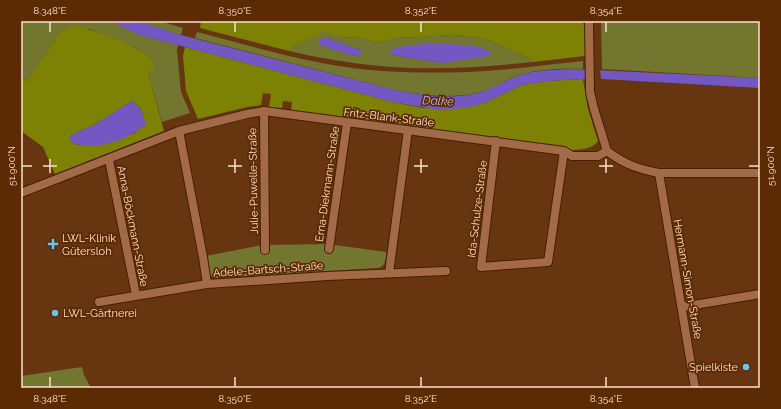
<svg xmlns="http://www.w3.org/2000/svg" width="781" height="409" font-family="Raleway,sans-serif">
	<style>
		.green { fill: #72762f; fill-rule: evenodd }
		.forest { fill: #7e8204; fill-rule: evenodd }
		.water { fill: #7358c3 }
		.pier { fill: #683511 }
		.lines { fill: none; stroke-linecap: round; stroke-linejoin: round }
		.street-casing { stroke: #451f03; stroke-width: 10 }
		.street { stroke: #a36a48; stroke-width: 8 }
		.ticks { fill: none; stroke: #ffdfcc; stroke-width: 1.5 }
		.poi-dot { fill: #69c4f1; stroke: #5c2a03; stroke-width: 1.5 }
		.labels { text-anchor: middle; stroke-width: 3.5; stroke-linejoin: round; paint-order: stroke }
		.street-label { font-size: 11px; fill: #ffdfcc; stroke: #5c2a03 }
		.poi-label { font-size: 11px; fill: #ffdfcc; stroke: #5c2a03; text-anchor: start }
		.water-label { font-size: 12px; font-style: italic; fill: #c0b8ee; stroke: #5c2a03 }
		.neatline { fill: none; stroke: #ffdfcc; stroke-width: 1.5 }
		.ticks-label { font-size: 10px; text-anchor: middle; fill: #ffdfcc }
	</style>
	<rect width="100%" height="100%" fill="#683511"/>
	<path class="green" d="M 21,21 L 110,21 L 140,35 L 178,45 L 177,50 L 181,92 L 190,113 L 162,122 L 148,72 L 151,59 L 136,48 L 90,29 L 60,32 L 27,81 L 21,79 Z
		M 137,21 L 159,21 L 183,28 L 181,35 Z
		M 601,21 L 760,21 L 760,78 L 602,69 Z
		M 323,30 L 341,37 L 362,38 L 376,43 L 398,38 L 453,35 L 478,37 L 493,42 L 529,58 L 533,62 C 483,67 431,71 380,66 C 349,63 319,58 289,51 L 292,47 ZM 324,37 L 361,50 L 361,54 L 354,56 L 321,45 ZM 389,52 L 450,60 L 443,63 L 393,55 Z
		M 197,32 C 258,48 320,67 383,71 C 418,73 452,73 486,71 C 519,69 551,64 583,61 L 583,69 C 563,68 539,69 519,75 C 505,80 492,90 477,93 C 449,99 423,95 395,90 L 195,38 Z
		M 328,244 L 386,252 C 386,259 386,267 377,268 L 217,278 L 212,277 L 209,272 L 206,256 L 262,245 Z
		M 82,367 L 84,375 L 91,388 L 21,388 L 21,376 Z"/>
	<path class="forest" d="M 201,21 L 582,21 L 585,27 L 585,56 L 533,62 L 529,58 L 493,42 L 478,37 L 453,35 L 398,38 L 376,43 L 362,38 L 341,37 L 323,31 L 292,47 L 289,51 L 200,28 Z
		M 73,25 C 91,29 138,45 150,58 C 153,61 154,67 155,70 L 148,72 L 164,131 L 55,174 L 43,147 L 21,131 L 21,79 L 27,81 L 60,32 ZM 132,101 L 140,108 L 146,124 L 133,134 L 83,145 L 73,144 L 70,139 L 71,135 L 94,125 Z
		M 185,47 L 393,102 L 423,108 L 482,104 L 522,85 L 547,81 L 583,79 L 588,109 L 598,141 C 592,149 583,149 573,150 L 291,110 L 292,102 L 283,101 L 282,108 L 269,107 L 271,94 L 263,93 L 261,105 L 247,107 L 198,119 L 186,91 L 183,56 Z"/>
	<path class="water" d="M 110,21 L 137,21 L 181,35 L 395,90 C 423,95 450,100 478,93 C 493,89 505,80 520,75 C 536,70 555,70 572,69 L 760,78 L 760,88 L 602,79 L 583,79 L 547,81 L 522,85 L 482,104 L 463,108 L 439,110 L 393,102 L 140,35 Z
		M 324,37 L 361,50 L 362,53 L 362,54 L 354,56 L 320,45 L 319,41 Z
		M 421,44 C 434,44 485,42 491,54 L 488,56 L 443,63 L 393,55 L 389,52 C 396,45 411,46 421,44 Z
		M 132,101 L 140,108 L 146,124 C 131,137 111,145 92,146 C 85,146 79,144 73,144 L 70,139 L 71,135 L 94,125 Z"/>
	<path class="pier" d="M 585,67 L 600,67 L 601,81 L 596,81 L 596,79 L 595,81 L 585,81 Z"/>
	<g class="lines">
		<defs>
			<path id="street" d="M 589,21 L 590,92 L 594,109 L 607,151
				M 264,111 L 265,250
				M 179,131 L 203,257 L 207,284
				M 496,141 L 481,267 L 548,262 L 564,151
				M 607,151 C 624,164 638,169 659,173 L 760,173
				M 109,160 L 136,295
				M 659,173 L 695,388
				M 21,193 L 179,131 L 247,114 L 264,111 L 564,151 L 572,156 L 598,156 L 607,151
				M 329,249 L 347,123
				M 389,273 L 408,130
				M 99,302 L 207,284 L 327,276 L 446,271
				M 682,307 L 760,294"/>
		</defs>
		<use href="#street" class="street-casing"/>
		<use href="#street" class="street"/>
	</g>
	<path class="ticks" d="M 50,22 L 50,32M 235,22 L 235,32M 421,22 L 421,32M 606,22 L 606,32M 50,159 L 50,173M 235,159 L 235,173M 421,159 L 421,173M 606,159 L 606,173M 22,166 L 32,166M 43,166 L 57,166M 228,166 L 242,166M 414,166 L 428,166M 599,166 L 613,166M 749,166 L 759,166M 50,377 L 50,387M 235,377 L 235,387M 421,377 L 421,387M 606,377 L 606,387"/>
	<g class="poi-dot">
		<path d="M51 238h4v4h4v4h-4v4h-4v-4h-4v-4h4z"/>
		<circle cx="55" cy="313" r="4"/>
		<circle cx="746" cy="367" r="4"/>
	</g>
	<g class="labels">
		<g class="street-label">
			<text transform="translate(389 117) rotate(7)" y="4">Fritz-Blank-Straße</text>
			<text transform="translate(253 181) rotate(-91)" y="4">Julie-Puwelle-Straße</text>
			<text transform="translate(327 184) rotate(-82)" y="4">Erna-Diekmann-Straße</text>
			<text transform="translate(477 209) rotate(-83)" y="4">Ida-Schulze-Straße</text>
			<text transform="translate(133 226) rotate(79)" y="4">Anna-Böckmann-Straße</text>
			<text transform="translate(268 269) rotate(-4)" y="4">Adele-Bartsch-Straße</text>
			<text transform="translate(688 279) rotate(80)" y="4">Hermann-Simon-Straße</text>
		</g>
		<g class="poi-label">
			<text x="62" y="242">LWL-Klinik<tspan x="62" dy="13">Gütersloh</tspan></text>
			<text x="63" y="317">LWL-Gärtnerei</text>
			<text x="738" y="371" text-anchor="end">Spielkiste</text>
		</g>
		<g class="water-label">
			<text transform="translate(438 101) rotate(3)" y="4">Dalke</text>
		</g>
	</g>
	<rect width="781" height="409" fill="none" stroke="#5c2a03" stroke-width="44"/>
	<rect x="22" y="22" width="737" height="365" class="neatline"/>
	<g class="ticks-label">
		<text x="50" y="14">8.348°E</text>
		<text x="235" y="14">8.350°E</text>
		<text x="421" y="14">8.352°E</text>
		<text x="606" y="14">8.354°E</text>
		<text transform="translate(11 166) rotate(-90)" y="4">51.900°N</text>
		<text transform="translate(770 166) rotate(-90)" y="4">51.900°N</text>
		<text x="50" y="402">8.348°E</text>
		<text x="235" y="402">8.350°E</text>
		<text x="421" y="402">8.352°E</text>
		<text x="606" y="402">8.354°E</text>
	</g>
</svg>
